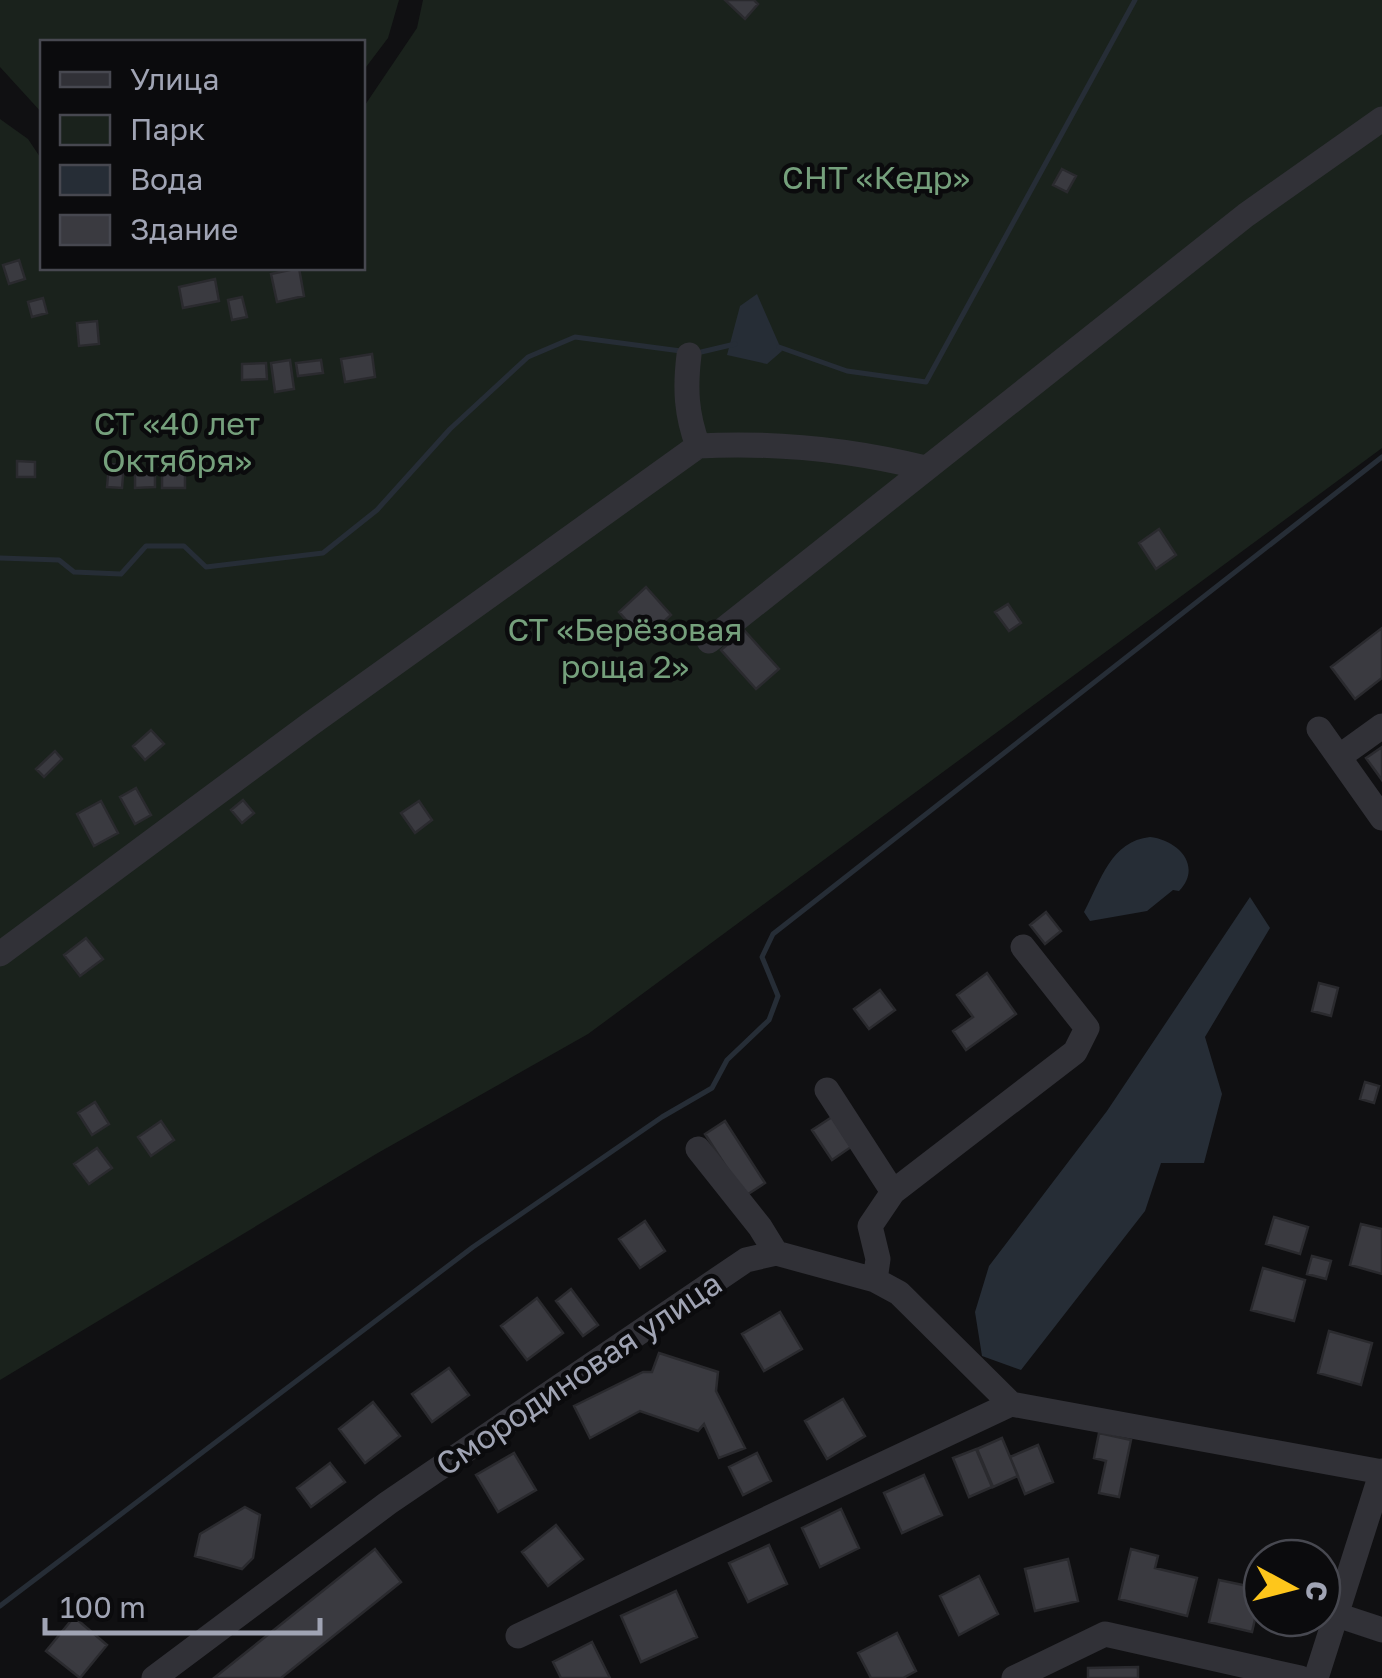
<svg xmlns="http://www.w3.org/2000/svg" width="1382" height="1678" font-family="'Golos Text',sans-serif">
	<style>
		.green { fill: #1a221c }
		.water { fill: #262d36 }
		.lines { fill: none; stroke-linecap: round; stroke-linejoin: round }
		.stream { stroke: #262d36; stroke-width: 5 }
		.building { fill: #3a3a40; stroke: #2a2a2e; stroke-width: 2.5 }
		.minor { stroke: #313137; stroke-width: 25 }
		.labels { text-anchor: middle; stroke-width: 9; stroke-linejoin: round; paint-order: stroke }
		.park-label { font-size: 32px; fill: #75a07c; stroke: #0b0b0d }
		.street-label { font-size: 32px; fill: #a0a4b4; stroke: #0b0b0d }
	</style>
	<rect width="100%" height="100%" fill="#101012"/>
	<path class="green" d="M 0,0 L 399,0 L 388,38 L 363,71 L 362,42 L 42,42 L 42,113 L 0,67 Z
		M 423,0 L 1382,0 L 1382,448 L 588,1034 L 376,1154 L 0,1380 L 0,119 L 28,139 L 42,160 L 42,268 L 121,268 L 124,271 L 134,268 L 362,268 L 363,108 L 417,28 Z"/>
	<path class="water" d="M 757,294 L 782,351 L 767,364 L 727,355 L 740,306 Z
		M 1150,837 C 1178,840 1203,866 1179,891 L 1173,890 L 1147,911 L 1090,921 L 1084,912 C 1101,880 1111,841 1150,837 Z
		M 1250,897 L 1270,928 L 1205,1037 L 1222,1094 L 1204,1163 L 1161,1163 L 1145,1211 L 1021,1370 L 982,1356 L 975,1312 L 989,1266 L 1107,1111 Z"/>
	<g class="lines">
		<path class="stream" d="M 779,347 L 847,371 L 926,382 L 1135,0
			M 697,353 L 735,344
			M 0,558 L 59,560 L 74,572 L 121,574 L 146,546 L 184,546 L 206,567 L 323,553 L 377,510 L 450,429 L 528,357 L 575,337 L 681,351
			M 0,1606 L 473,1247 L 662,1117 L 712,1088 L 727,1060 L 769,1020 L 778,996 L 762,957 L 773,934 L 1382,457"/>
	</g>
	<path class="building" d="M 725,0 L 754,0 L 758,4 L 745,19 Z
		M 1062,169 L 1076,176 L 1067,192 L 1053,185 Z
		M 19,260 L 25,279 L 9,284 L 3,265 Z
		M 299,268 L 304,296 L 277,302 L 271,274 Z
		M 215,279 L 219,301 L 183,308 L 179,287 Z
		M 242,297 L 247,317 L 232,320 L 228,300 Z
		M 43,298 L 47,313 L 32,317 L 28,302 Z
		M 97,321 L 99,344 L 79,346 L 77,323 Z
		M 372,354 L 375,377 L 345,382 L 341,359 Z
		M 290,360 L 294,389 L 275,392 L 271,363 Z
		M 321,360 L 323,373 L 298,376 L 296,363 Z
		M 266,363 L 267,379 L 242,380 L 242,364 Z
		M 17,461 L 35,462 L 35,477 L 17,477 Z
		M 109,464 L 124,465 L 122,488 L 107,487 Z
		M 185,464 L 185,488 L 162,488 L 162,465 Z
		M 135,469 L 155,469 L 155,487 L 135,488 Z
		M 1159,529 L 1176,555 L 1156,569 L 1139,543 Z
		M 646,587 L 671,615 L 644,640 L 619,612 Z
		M 1008,604 L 1021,623 L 1009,631 L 995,612 Z
		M 1382,628 L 1382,678 L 1355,699 L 1331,667 Z
		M 744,630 L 779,669 L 756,689 L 721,650 Z
		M 151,730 L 164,744 L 145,760 L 133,746 Z
		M 1382,747 L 1382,780 L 1366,758 Z
		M 55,751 L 62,759 L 44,777 L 36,769 Z
		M 136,788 L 151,815 L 135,824 L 120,797 Z
		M 243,800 L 254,813 L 242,823 L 231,810 Z
		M 101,801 L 118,833 L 94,846 L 77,814 Z
		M 419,801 L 432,820 L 415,833 L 401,813 Z
		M 1046,912 L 1061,931 L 1045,944 L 1030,925 Z
		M 86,938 L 103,959 L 80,976 L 64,955 Z
		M 987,973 L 1016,1014 L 966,1050 L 953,1031 L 973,1017 L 957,995 Z
		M 1319,983 L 1338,988 L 1331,1016 L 1312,1011 Z
		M 880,990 L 895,1010 L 869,1029 L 854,1009 Z
		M 1365,1082 L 1379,1086 L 1374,1103 L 1360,1099 Z
		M 95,1102 L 109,1124 L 92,1135 L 78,1113 Z
		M 832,1117 L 851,1147 L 832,1160 L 812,1130 Z
		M 161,1121 L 174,1140 L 151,1156 L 138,1137 Z
		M 725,1121 L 765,1183 L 745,1196 L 705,1134 Z
		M 97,1148 L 112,1168 L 89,1184 L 74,1164 Z
		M 1274,1217 L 1308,1227 L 1300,1254 L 1266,1244 Z
		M 645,1221 L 665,1251 L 640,1268 L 619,1239 Z
		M 1361,1224 L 1382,1229 L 1382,1274 L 1350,1265 Z
		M 1312,1256 L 1331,1261 L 1326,1279 L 1307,1274 Z
		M 1263,1268 L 1305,1280 L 1294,1321 L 1251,1310 Z
		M 571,1289 L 598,1325 L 583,1336 L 556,1301 Z
		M 537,1298 L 563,1333 L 527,1360 L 501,1326 Z
		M 780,1312 L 802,1349 L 764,1371 L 742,1334 Z
		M 1329,1331 L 1372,1343 L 1361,1385 L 1318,1373 Z
		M 659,1353 L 718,1372 L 716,1391 L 745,1448 L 719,1458 L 704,1424 L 698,1431 L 640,1411 L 590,1438 L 574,1406 L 643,1372 L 652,1372 Z
		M 449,1368 L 469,1395 L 432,1422 L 412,1394 Z
		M 843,1399 L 865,1436 L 827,1459 L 805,1421 Z
		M 373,1402 L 400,1436 L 365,1463 L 339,1429 Z
		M 1099,1433 L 1131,1440 L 1119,1497 L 1099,1493 L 1106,1461 L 1094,1458 Z
		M 1002,1438 L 1018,1476 L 993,1487 L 977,1449 Z
		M 1038,1445 L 1053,1482 L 1025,1494 L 1010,1457 Z
		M 976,1449 L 992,1487 L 969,1497 L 953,1458 Z
		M 514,1453 L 536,1490 L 498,1512 L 476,1475 Z
		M 757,1453 L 771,1481 L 743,1495 L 729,1467 Z
		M 330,1463 L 345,1482 L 311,1507 L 297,1488 Z
		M 924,1475 L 942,1515 L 902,1533 L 884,1493 Z
		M 245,1507 L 260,1515 L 253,1558 L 242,1569 L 195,1556 L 200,1534 Z
		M 841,1509 L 859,1548 L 820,1567 L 802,1528 Z
		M 556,1525 L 583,1559 L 548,1586 L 522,1552 Z
		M 769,1545 L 787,1584 L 748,1602 L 729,1563 Z
		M 375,1549 L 401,1582 L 281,1678 L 214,1678 Z
		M 1131,1549 L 1158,1556 L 1155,1568 L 1197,1578 L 1187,1616 L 1119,1599 Z
		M 1068,1559 L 1078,1601 L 1035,1611 L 1025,1569 Z
		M 979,1576 L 998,1614 L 959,1635 L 940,1596 Z
		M 1219,1580 L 1262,1589 L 1252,1632 L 1209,1622 Z
		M 676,1591 L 697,1637 L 641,1662 L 621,1616 Z
		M 74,1617 L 107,1645 L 80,1678 L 46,1651 Z
		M 897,1633 L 916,1671 L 903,1678 L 871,1678 L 858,1653 Z
		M 592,1642 L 610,1678 L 561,1678 L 553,1662 Z
		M 1138,1667 L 1138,1678 L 1088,1678 L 1088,1668 Z"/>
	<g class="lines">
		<path class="minor" d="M 689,355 C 685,388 686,414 698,446
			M 709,641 L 1246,215 L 1382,119
			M 1319,729 L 1382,818
			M 1339,757 L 1382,726
			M 0,954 L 309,725 L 698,446 C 773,442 852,450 925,468
			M 827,1090 L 893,1192
			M 698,1149 L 760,1227 L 776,1253
			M 875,1280 L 878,1259 L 870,1226 L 893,1192 L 1075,1052 L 1087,1028 L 1023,947
			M 1337,1615 L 1382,1630
			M 518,1636 L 1011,1404 L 1382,1472
			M 154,1678 L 388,1503 L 746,1260 L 776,1253 L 875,1280 L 899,1293 L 1011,1404
			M 1014,1678 L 1105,1634 L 1300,1678
			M 1316,1678 L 1382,1471"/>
	</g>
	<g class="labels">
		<g class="park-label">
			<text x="876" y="189">СНТ «Кедр»</text>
			<text x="177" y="435">СТ «40 лет<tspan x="177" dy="37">Октября»</tspan></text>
			<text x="625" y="641">СТ «Берёзовая<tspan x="625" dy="37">роща 2»</tspan></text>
		</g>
		<g class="street-label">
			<text transform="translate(579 1374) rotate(-34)" y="11">Смородиновая улица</text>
		</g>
	</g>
	<rect x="40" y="40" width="325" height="230" fill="#0b0b0d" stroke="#474850" stroke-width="2.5"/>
	<rect x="60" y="72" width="50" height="15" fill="#313137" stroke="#474850" stroke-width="2.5"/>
	<text x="130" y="90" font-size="30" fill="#a0a4b4">Улица</text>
	<rect x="60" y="115" width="50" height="30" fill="#1a221c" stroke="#474850" stroke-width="2.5"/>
	<text x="130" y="140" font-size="30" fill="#a0a4b4">Парк</text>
	<rect x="60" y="165" width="50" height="30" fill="#262d36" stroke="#474850" stroke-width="2.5"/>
	<text x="130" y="190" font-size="30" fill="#a0a4b4">Вода</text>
	<rect x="60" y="215" width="50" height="30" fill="#3a3a40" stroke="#474850" stroke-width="2.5"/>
	<text x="130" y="240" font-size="30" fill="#a0a4b4">Здание</text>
	<g transform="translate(1292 1588) rotate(97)"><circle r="48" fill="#0b0b0d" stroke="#474850" stroke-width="2.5"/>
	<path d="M0-8L18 38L0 25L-18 38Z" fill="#fec61b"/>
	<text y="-15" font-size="28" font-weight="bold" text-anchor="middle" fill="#a0a4b4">С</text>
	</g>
	<path d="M45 1618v15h275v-15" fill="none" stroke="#a0a4b4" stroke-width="5"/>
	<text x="60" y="1618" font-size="30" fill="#a0a4b4" stroke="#0b0b0d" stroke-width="8" paint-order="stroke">100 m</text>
</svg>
